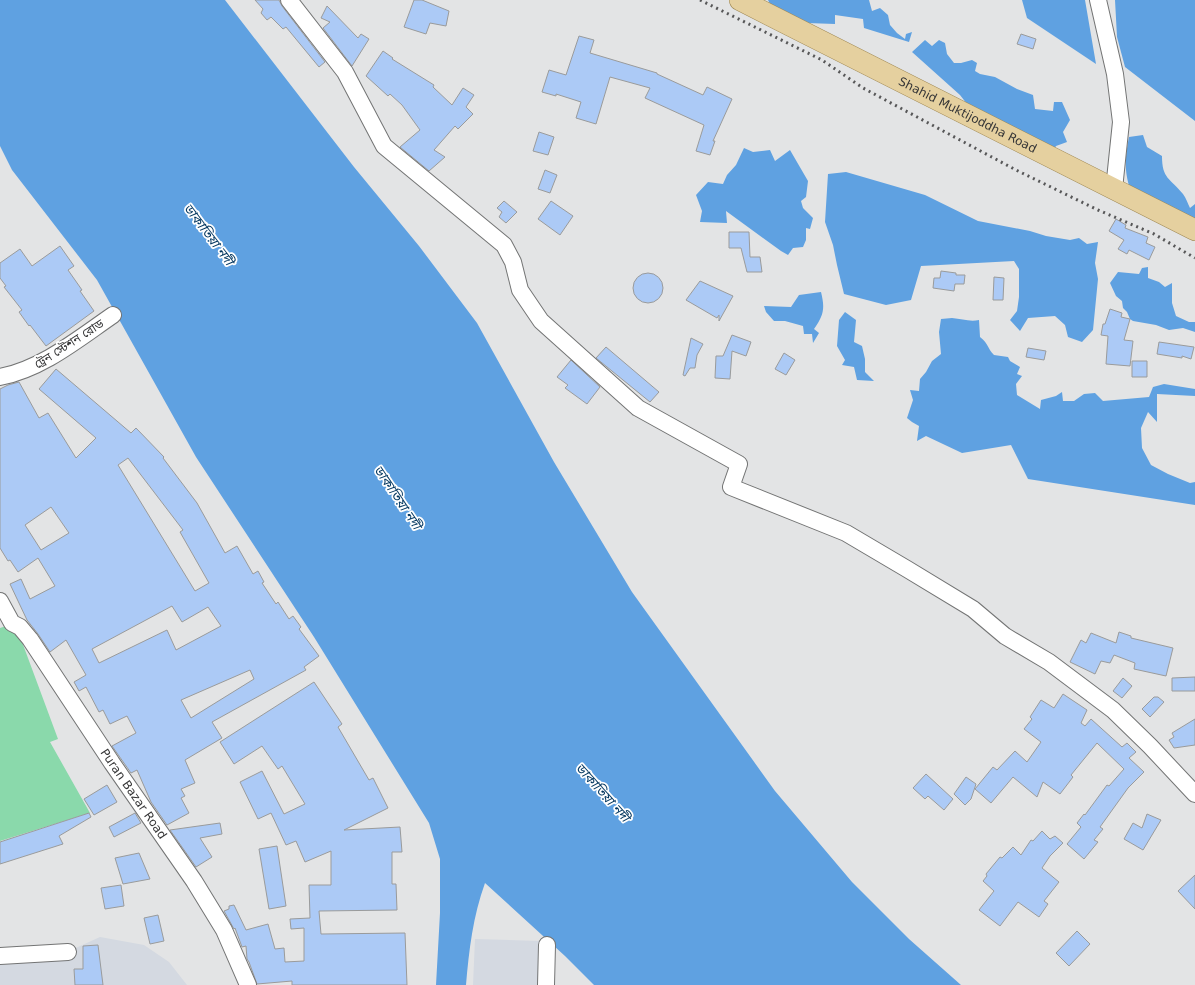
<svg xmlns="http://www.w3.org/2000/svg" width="1195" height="985" font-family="'DejaVu Sans','Noto Sans Bengali',sans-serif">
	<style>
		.built { fill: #d4d9e1 }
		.green { fill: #8ad9ab }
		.water { fill: #5fa1e1 }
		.building { fill: #accaf6; stroke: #9a9b9b; fill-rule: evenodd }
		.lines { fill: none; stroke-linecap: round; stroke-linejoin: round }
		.minor-casing { stroke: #737474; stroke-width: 18 }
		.major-casing { stroke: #9d8651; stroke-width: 22 }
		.minor { stroke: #fff; stroke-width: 16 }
		.major { stroke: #e5d09f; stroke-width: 21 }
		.rail { stroke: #575758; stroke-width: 3; stroke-dasharray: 2 4; stroke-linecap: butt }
		.labels { text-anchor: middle; stroke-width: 3.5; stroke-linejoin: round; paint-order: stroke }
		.street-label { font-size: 12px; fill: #363637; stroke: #fff }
		.water-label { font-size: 13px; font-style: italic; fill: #01355e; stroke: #fff }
	</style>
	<rect width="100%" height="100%" fill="#e3e4e5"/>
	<path class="built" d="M 100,937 L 144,945 L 169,962 L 187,985 L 0,985 L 0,959 L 56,957 Z
		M 475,939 L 540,941 L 539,985 L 473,985 Z"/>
	<path class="green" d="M 15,623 L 58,739 L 50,742 L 90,813 L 0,841 L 0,628 Z"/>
	<path class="water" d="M 0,0 L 225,0 L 354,167 L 419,246 L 477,323 L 554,462 L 632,592 L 775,791 L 852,882 L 909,939 L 961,985 L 594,985 L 565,956 L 485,883 C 473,916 469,950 466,985 L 436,985 L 440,913 L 440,859 L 429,823 L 314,637 L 196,457 L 97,280 L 12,170 L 0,146 Z
		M 768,0 L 869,0 L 872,11 L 880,8 L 888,15 L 890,25 L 897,33 L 905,39 L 906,34 L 912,32 L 909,42 L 864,28 L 863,19 L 835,15 L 835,24 L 779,22 Z
		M 1022,0 L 1085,0 L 1096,64 L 1027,18 Z
		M 1115,0 L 1195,0 L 1195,121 L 1125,67 L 1117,37 Z
		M 925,40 L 932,46 L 939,40 L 945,43 L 947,54 L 954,63 L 961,63 L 972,60 L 977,63 L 975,71 L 980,74 L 995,77 L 1017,89 L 1033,95 L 1035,109 L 1053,111 L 1054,102 L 1062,102 L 1070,120 L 1063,132 L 1067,142 L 1056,146 L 1049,159 L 988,131 L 960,95 L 912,52 Z
		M 1143,135 L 1147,147 L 1162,156 C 1162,179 1170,178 1183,194 C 1186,198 1188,204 1190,208 L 1195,204 L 1195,226 L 1130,189 C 1124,169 1125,158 1129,137 Z
		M 744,148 L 753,152 L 770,150 L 775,161 L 790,150 L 808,181 L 806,197 L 801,201 L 803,208 L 813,218 L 810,229 L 806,228 L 806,240 L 803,247 L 793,248 L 788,255 L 781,251 L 726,211 L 727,223 L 700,222 L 702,211 L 696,195 L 708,182 L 723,184 L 727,175 L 736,165 Z
		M 846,172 L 925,195 L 978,221 L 1030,231 L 1046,236 L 1070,240 L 1079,238 L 1087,244 L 1098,242 L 1095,263 L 1098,279 L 1093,330 L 1082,342 L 1068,337 L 1065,325 L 1055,316 L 1028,318 L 1020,331 L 1010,320 L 1017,311 L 1019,297 L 1019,269 L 1014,261 L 921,266 L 911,300 L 886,305 L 844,294 L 837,265 L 833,245 L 825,222 L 828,174 Z
		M 1148,267 L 1148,278 L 1159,282 L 1165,287 L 1172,283 L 1172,303 L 1176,316 L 1189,322 L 1195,322 L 1195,332 L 1183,328 L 1169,330 L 1156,325 L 1133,321 L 1130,319 L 1127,312 L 1123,308 L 1122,301 L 1116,296 L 1110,283 L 1118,272 L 1139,274 L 1142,268 Z
		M 821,292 C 825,308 824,315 814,329 L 819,333 L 813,343 L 812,334 L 804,334 L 803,326 L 785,321 L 774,321 L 766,312 L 764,306 L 791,307 L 799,295 Z
		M 845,312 L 856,320 L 854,342 L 862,346 L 865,359 L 865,372 L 874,381 L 857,380 L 854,367 L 842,365 L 845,360 L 837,346 L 839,320 Z
		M 952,318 C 962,319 970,322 979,320 L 980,337 C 989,344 987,348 994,355 L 1008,357 L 1010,361 L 1020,367 L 1017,374 L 1022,376 L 1016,384 L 1017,395 L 1040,409 L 1041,400 L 1056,396 L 1062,392 L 1063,401 L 1074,401 L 1084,394 L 1095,393 L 1103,401 L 1149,397 L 1153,387 L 1164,384 L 1195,389 L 1195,396 L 1157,394 L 1157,422 L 1148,412 L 1141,428 L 1142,448 L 1151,465 L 1168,474 L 1190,483 L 1195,482 L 1195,505 L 1028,479 L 1011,445 L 962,453 L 926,436 L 917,441 L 919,426 L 912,422 L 907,418 L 913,400 L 910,390 L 919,391 L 920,379 L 926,372 L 932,361 L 941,354 L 939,332 L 941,319 Z"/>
	<path class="building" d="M 255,0 L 279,0 L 282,6 L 325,62 L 319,67 L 286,27 L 283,29 L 271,17 L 267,20 L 261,13 L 263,9 Z
		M 414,0 L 422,0 L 449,11 L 446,26 L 430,23 L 426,34 L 404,27 Z
		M 327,6 L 358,38 L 361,34 L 369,39 L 352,66 L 323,28 L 330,22 L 321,18 Z
		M 1021,34 L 1036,39 L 1033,49 L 1017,44 Z
		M 579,36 L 594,40 L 590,53 L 657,73 L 657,74 L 703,95 L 707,87 L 732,99 L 713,141 L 715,141 L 710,155 L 696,151 L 704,125 L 645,98 L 650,88 L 610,77 L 596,124 L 576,118 L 581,102 L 556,94 L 556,96 L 542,92 L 549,70 L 566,75 Z
		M 383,51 L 393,58 L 392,59 L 434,85 L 433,87 L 452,105 L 463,88 L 474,95 L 466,107 L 473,114 L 458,129 L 455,126 L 434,150 L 445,157 L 429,171 L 400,147 L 420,130 L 402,105 L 390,94 L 388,96 L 366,76 Z
		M 539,132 L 554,137 L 548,155 L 533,151 Z
		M 545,170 L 557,175 L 550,193 L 538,189 Z
		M 504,201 L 517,212 L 506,223 L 499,217 L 502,212 L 497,208 Z
		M 551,201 L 573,216 L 560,235 L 538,219 Z
		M 1116,219 L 1126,225 L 1125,228 L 1148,237 L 1146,243 L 1155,247 L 1149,260 L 1129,250 L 1127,254 L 1118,249 L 1124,240 L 1109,231 Z
		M 729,232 L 749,232 L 750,257 L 760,257 L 762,272 L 747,272 L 741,248 L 729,248 Z
		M 60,246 L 74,266 L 68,270 L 82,290 L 80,291 L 94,311 L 46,346 L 30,325 L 29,326 L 19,312 L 22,310 L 4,287 L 6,286 L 0,278 L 0,263 L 20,249 L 32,266 Z
		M 941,271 L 956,273 L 956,275 L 965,275 L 964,284 L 955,284 L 954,291 L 933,288 L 934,278 L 940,278 Z
		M633 288a15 15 0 1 1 30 0a15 15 0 1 1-30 0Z
		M 994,277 L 1004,278 L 1003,300 L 993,300 Z
		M 700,281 L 733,296 L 719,321 L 719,315 L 717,318 L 686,300 Z
		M 1110,309 L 1122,313 L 1121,317 L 1130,319 L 1124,340 L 1133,341 L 1130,366 L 1106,364 L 1108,336 L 1101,335 L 1103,324 L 1105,324 Z
		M 732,335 L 751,342 L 746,356 L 732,351 L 730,379 L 715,378 L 716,356 L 723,356 Z
		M 691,338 L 703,344 L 697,355 L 695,368 L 690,368 L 685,376 L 683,375 Z
		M 1159,342 L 1194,347 L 1191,359 L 1182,356 L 1182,358 L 1157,354 Z
		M 606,347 L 659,392 L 650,402 L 596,358 Z
		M 1028,348 L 1046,351 L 1044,360 L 1026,357 Z
		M 784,353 L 795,360 L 786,375 L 775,369 Z
		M 571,360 L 600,387 L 587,404 L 565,388 L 568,385 L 557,377 Z
		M 1132,361 L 1147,361 L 1147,377 L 1132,377 Z
		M 56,369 L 131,433 L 136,428 L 164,457 L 163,458 L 197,503 L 225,553 L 237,546 L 253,574 L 258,571 L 264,582 L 262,583 L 276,604 L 278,602 L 289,619 L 293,616 L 301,627 L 299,629 L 319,656 L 304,667 L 306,670 L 212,722 L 222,738 L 185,760 L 195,783 L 181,789 L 185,796 L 181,798 L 189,813 L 167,825 L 151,802 L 137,770 L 131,773 L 112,746 L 136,733 L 127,716 L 110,724 L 103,710 L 99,712 L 86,687 L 79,691 L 74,682 L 86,675 L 66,640 L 50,652 L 38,634 L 27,620 L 10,584 L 21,579 L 30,599 L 55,586 L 38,558 L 18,572 L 10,560 L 8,561 L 0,548 L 0,389 L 8,385 L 19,382 L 39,418 L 48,413 L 76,458 L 96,438 L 39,389 ZM 128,458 L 183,530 L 180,532 L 209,583 L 195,591 L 118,465 ZM 51,507 L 69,533 L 41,550 L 25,525 ZM 172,606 L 182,622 L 208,607 L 221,626 L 176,650 L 167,630 L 99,663 L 92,649 ZM 250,670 L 254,679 L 191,718 L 181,700 Z
		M 1119,632 L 1131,636 L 1131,638 L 1173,648 L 1166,676 L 1134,669 L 1135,663 L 1114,655 L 1110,663 L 1101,661 L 1095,674 L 1070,662 L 1081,640 L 1086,643 L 1091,633 L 1116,643 Z
		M 1195,677 L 1195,691 L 1172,691 L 1172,678 Z
		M 1123,678 L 1132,686 L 1122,698 L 1113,691 Z
		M 314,682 L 342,724 L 338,727 L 369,780 L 373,778 L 388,808 L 344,830 L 400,827 L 402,852 L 392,852 L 392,884 L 396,884 L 397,910 L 319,911 L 321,934 L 405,933 L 407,985 L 292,985 L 292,981 L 257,984 L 249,962 L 247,959 L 246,946 L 242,947 L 235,928 L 234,929 L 224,911 L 229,909 L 229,906 L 234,905 L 246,930 L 268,924 L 275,949 L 284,948 L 285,962 L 304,961 L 304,928 L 291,929 L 290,919 L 310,918 L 309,885 L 331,885 L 331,851 L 305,862 L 296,841 L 286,845 L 271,813 L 258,819 L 240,782 L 262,771 L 284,814 L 305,804 L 282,766 L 278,769 L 262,746 L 234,764 L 220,742 Z
		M 1063,694 L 1087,710 L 1081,723 L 1085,726 L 1091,719 L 1122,747 L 1127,743 L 1136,752 L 1129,758 L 1144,772 L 1128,788 L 1100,827 L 1103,829 L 1094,840 L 1098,842 L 1084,859 L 1067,844 L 1081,827 L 1077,823 L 1084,814 L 1085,815 L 1107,785 L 1109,786 L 1124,769 L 1097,743 L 1071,775 L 1073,777 L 1060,794 L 1043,782 L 1037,797 L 1013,777 L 991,803 L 975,789 L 993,767 L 997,770 L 1015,751 L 1027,762 L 1041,742 L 1024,729 L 1032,719 L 1030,717 L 1041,700 L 1054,708 Z
		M 1154,697 L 1158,697 L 1164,702 L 1150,717 L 1142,709 Z
		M 1195,719 L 1195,745 L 1174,748 L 1169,740 L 1174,737 L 1172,733 Z
		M 926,774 L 953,799 L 944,810 L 928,796 L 925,799 L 913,788 Z
		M 966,777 L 976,784 L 971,799 L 965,805 L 954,794 Z
		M 107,785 L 117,802 L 94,815 L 84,799 Z
		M 89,813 L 91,817 L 59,836 L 63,844 L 0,864 L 0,842 Z
		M 135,813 L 141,823 L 114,837 L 109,827 Z
		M 1147,814 L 1161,820 L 1143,850 L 1124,839 L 1133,823 L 1142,828 Z
		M 220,823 L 222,834 L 200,838 L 212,857 L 196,867 L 170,830 Z
		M 1042,831 L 1050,839 L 1055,836 L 1063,843 L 1050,856 L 1042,868 L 1059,882 L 1044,901 L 1048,904 L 1039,917 L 1018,902 L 1000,926 L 979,910 L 994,891 L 983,881 L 987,876 L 986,874 L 1000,857 L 1002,858 L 1013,847 L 1021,855 L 1031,840 L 1033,841 Z
		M 277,846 L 286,906 L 269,909 L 259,849 Z
		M 139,853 L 150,879 L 123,884 L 115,858 Z
		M 1195,875 L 1195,909 L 1178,891 Z
		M 121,885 L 124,906 L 105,909 L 101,888 Z
		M 158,915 L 164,941 L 150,944 L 144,918 Z
		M 1077,931 L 1090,944 L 1069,966 L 1056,953 Z
		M 98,945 L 103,985 L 75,985 L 74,969 L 83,969 L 83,946 Z"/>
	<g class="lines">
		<defs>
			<g id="minor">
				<path d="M 289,0 L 345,72 L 384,146 L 504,245 L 513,262 L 520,290 L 541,321 L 638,408 L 739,464 L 731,487 L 846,533 L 907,569 L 973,609 L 1005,636 L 1049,662 L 1113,710 L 1150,746 L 1195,794"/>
				<path d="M 1098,0 L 1115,74 L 1121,122 L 1114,189"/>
				<path d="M 0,377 C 42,369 78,339 113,315"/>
				<path id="s1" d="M 0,601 L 12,623 L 20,627 L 30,639 L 112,763 L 194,881 L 224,930 L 248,985"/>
				<path d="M 0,956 L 68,952"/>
				<path d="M 546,985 L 547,945"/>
			</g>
			<g id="major">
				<path id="s2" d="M 740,0 L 1195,230"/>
			</g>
		</defs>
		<use href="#minor" class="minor-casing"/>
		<use href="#major" class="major-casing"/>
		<use href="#minor" class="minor"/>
		<use href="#major" class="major"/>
		<path class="rail" d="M 700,0 L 822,60 L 863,88 L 1016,170 L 1098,210 L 1154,234 L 1195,258"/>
	</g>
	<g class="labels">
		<g class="street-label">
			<text dy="4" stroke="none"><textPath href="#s2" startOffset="255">Shahid Muktijoddha Road</textPath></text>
			<text transform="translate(69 344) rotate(-33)" y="4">ট্রেন স্টেশন রোড</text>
			<text dy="4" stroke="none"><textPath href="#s1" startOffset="236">Puran Bazar Road</textPath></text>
		</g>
		<g class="water-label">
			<text transform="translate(209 234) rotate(53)" y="5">ডাকাতিয়া নদী</text>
			<text transform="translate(398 497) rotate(56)" y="5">ডাকাতিয়া নদী</text>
			<text transform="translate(603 792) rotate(48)" y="5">ডাকাতিয়া নদী</text>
		</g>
	</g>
</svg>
